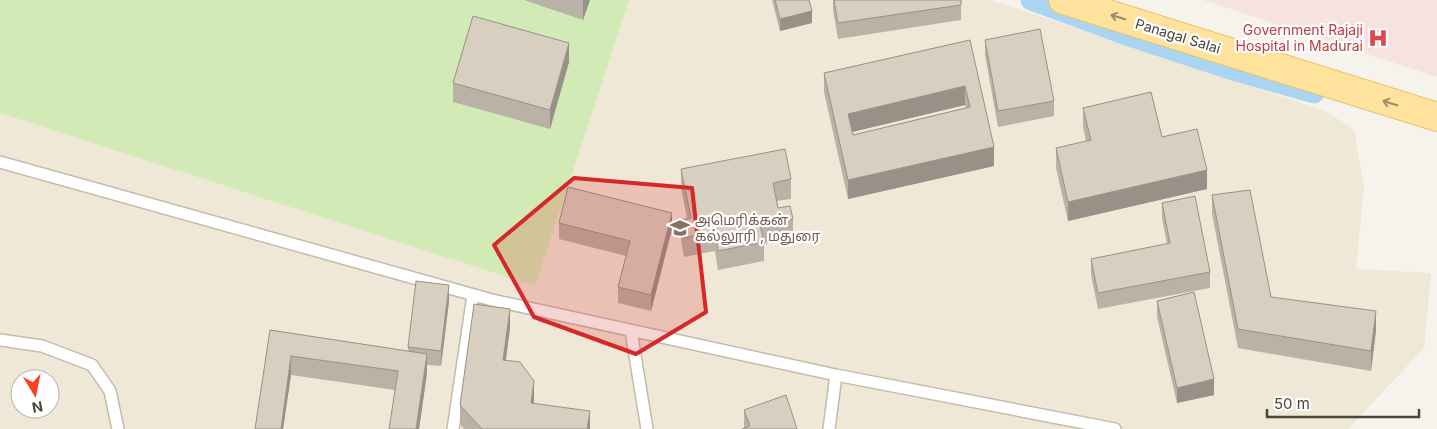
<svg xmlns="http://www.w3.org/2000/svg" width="1437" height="429" font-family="Inter,'Noto Sans Tamil',sans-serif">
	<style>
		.education { fill: #efe8d6; fill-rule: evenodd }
		.medical { fill: #f6e3e0 }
		.green { fill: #d2eab5 }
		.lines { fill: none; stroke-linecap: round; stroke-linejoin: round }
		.canal { stroke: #a9d4f2; stroke-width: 21 }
		.lane-casing { stroke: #c2bbae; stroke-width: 14 }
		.primary-casing { stroke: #e6c16a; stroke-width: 30 }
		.lane { stroke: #fff; stroke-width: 11 }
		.primary { stroke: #ffe39c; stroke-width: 28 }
		.wall { fill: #bab2a6; fill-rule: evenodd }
		.shaded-wall { fill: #979187 }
		.building { fill: #d8cfc1; stroke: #979187; fill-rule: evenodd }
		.oneway { stroke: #9c8c66 }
		.marked { fill: #d62828; fill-opacity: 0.2; stroke: #d62828; stroke-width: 4; stroke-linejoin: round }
		.labels { text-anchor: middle; stroke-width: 4.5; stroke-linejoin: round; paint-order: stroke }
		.health-label { font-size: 14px; fill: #be3a42; stroke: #fff; text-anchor: end }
		.street-label { font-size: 14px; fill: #4b4439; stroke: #fff }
		.education-label { font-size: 14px; fill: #785e54; stroke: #fff; text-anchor: start }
	</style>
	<rect width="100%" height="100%" fill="#f6f3ec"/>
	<path class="education" d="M 0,0 L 991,0 L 1326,111 L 1354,130 L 1364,187 L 1356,269 L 1431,273 L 1424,348 L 1348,429 L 0,429 ZM 20,379 L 50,379 L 50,409 L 20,409 Z"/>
	<path class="medical" d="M 1203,0 L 1437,0 L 1437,77 Z"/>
	<path class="green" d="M 0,0 L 629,0 L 535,286 L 0,113 Z"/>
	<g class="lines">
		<path class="canal" d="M 1031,0 L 1121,33 L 1233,70 L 1314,93"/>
		<defs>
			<path id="lane" d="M 0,162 L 492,300 L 836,375 L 1115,429
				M 631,331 L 647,429
				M 0,340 L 42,346 L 92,365 L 110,391 L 118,429
				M 453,429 L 473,295
				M 829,429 L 836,375"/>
			<path id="primary" d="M 1063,0 L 1437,117"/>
		</defs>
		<use href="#lane" class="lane-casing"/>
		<use href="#primary" class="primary-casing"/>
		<use href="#lane" class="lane"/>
		<use href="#primary" class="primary"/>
	</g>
	<path class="wall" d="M 524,0 L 590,0 L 583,20 Z
		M 772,0 L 809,0 L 812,23 L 780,31 Z
		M 833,0 L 961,0 L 961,20 L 838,39 L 833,10 Z
		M 970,40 L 994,166 L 848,199 L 824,92 L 824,73 ZM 965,105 L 966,108 L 853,135 L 852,132 Z
		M 985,40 L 1054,101 L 1054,116 L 998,127 L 985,55 Z
		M 569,62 L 550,129 L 453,102 L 453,83 Z
		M 1083,108 L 1207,189 L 1068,221 L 1056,168 L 1056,148 L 1086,141 L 1083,127 Z
		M 681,169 L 791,179 L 791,199 L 776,201 L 778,208 L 793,219 L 793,238 L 764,244 L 764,261 L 718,270 L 715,251 L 684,257 L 681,240 L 681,220 L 687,219 L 681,188 Z
		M 1212,195 L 1271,297 L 1376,330 L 1371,371 L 1238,348 L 1212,214 Z
		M 1162,203 L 1210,272 L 1210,288 L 1098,309 L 1091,275 L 1091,259 L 1167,244 L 1162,218 Z
		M 559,223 L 672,229 L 651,311 L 618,303 L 618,287 L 626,256 L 559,239 Z
		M 449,301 L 441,366 L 427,365 L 427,373 L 419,429 L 389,429 L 395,390 L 291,375 L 283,429 L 255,429 L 270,330 L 408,351 L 408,347 Z
		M 1157,301 L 1214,395 L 1177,403 L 1157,317 Z
		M 510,328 L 506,360 L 534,400 L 533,404 L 590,429 L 464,429 L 460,424 L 460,405 Z
		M 744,410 L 797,429 L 744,428 Z"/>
	<path class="shaded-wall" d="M 583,0 L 590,0 L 583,20 Z
		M 812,11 L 812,23 L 780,31 L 780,19 Z
		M 569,43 L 569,62 L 550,129 L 550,110 Z
		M 965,86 L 965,105 L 848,133 L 848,114 Z
		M 994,147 L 994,166 L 848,199 L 848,180 Z
		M 1207,170 L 1207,189 L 1068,221 L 1068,202 Z
		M 672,213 L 672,229 L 651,311 L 651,295 Z
		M 449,285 L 449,301 L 441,366 L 441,351 Z
		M 510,309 L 510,328 L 503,379 L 503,360 Z
		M 1376,311 L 1376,330 L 1371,371 L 1371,351 Z
		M 427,354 L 427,373 L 419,429 L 416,429 Z
		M 291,356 L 291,375 L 283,429 L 281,429 Z
		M 1214,379 L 1214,395 L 1177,403 L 1177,388 Z
		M 534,381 L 534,400 L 531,422 L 531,403 Z
		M 590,411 L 590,429 L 587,429 Z"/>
	<path class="building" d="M 775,0 L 809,0 L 812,11 L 780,19 Z
		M 834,0 L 961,0 L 961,5 L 838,23 Z
		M 473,16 L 569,43 L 550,110 L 453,83 Z
		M 1040,29 L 1054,101 L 998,111 L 985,40 Z
		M 970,40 L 994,147 L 848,180 L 824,73 ZM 965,86 L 970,107 L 853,135 L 848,114 Z
		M 1151,92 L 1162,137 L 1197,129 L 1207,170 L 1068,202 L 1056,148 L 1091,140 L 1083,108 Z
		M 785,149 L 791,179 L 773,183 L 778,208 L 790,206 L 793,219 L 760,225 L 764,242 L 718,251 L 715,232 L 684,238 L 681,220 L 691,218 L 681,169 Z
		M 568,187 L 672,213 L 651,295 L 618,287 L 630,241 L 559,223 Z
		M 1250,190 L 1271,297 L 1376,311 L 1371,351 L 1238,329 L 1212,195 Z
		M 1195,196 L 1210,272 L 1098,293 L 1091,259 L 1170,243 L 1162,203 Z
		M 416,281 L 449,285 L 441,351 L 408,347 Z
		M 1194,292 L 1214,379 L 1177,388 L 1157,301 Z
		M 474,304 L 510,309 L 503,360 L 520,362 L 534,381 L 531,403 L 590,411 L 587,429 L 482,429 L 460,405 Z
		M 270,330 L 427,354 L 416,429 L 389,429 L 398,371 L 291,356 L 281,429 L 255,429 Z
		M 786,395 L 797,429 L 742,429 L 750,426 L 744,410 Z"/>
	<defs><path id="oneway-shaft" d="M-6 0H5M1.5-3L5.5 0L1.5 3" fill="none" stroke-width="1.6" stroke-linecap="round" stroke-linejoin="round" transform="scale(1.25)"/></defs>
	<g class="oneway">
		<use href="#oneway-shaft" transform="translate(1118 17) rotate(-163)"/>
		<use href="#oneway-shaft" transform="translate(1390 103) rotate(-163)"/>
	</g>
	<path class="marked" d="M 574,178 L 692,188 L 706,312 L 636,354 L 534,317 L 494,245 Z"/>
	<defs>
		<symbol id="hospital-bare" viewBox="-9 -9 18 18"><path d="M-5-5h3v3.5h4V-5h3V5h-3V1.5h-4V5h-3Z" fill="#e0444e" stroke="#fff" stroke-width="2.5" paint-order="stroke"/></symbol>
		<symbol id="university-bare" viewBox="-9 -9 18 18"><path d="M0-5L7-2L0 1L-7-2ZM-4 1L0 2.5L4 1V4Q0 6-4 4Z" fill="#8d6e63" stroke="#fff" stroke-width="2.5" paint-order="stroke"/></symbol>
	</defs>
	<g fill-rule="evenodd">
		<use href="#hospital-bare" x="1364" y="24" width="28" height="28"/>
		<use href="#university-bare" x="666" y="214" width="28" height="28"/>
	</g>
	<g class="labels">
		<g class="health-label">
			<text x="1363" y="35">Government Rajaji<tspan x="1363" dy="16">Hospital in Madurai</tspan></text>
		</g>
		<g class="street-label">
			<text transform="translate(1178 36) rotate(17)" y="5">Panagal Salai</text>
		</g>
		<g class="education-label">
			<text x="695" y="225">அமெரிக்கன்<tspan x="695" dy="16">கல்லூரி , மதுரை</tspan></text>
		</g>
	</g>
	<g transform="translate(35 394) rotate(170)"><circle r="24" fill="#ffffff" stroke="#b7b4b0"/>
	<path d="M0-4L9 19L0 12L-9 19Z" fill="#fc3f1d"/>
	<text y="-8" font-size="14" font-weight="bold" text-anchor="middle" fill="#4b4439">N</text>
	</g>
	<path d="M1267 409v8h152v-8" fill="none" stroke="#4b4439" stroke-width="2.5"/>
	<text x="1274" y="409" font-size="15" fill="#4b4439" stroke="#ffffff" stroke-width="4" paint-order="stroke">50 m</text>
</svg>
